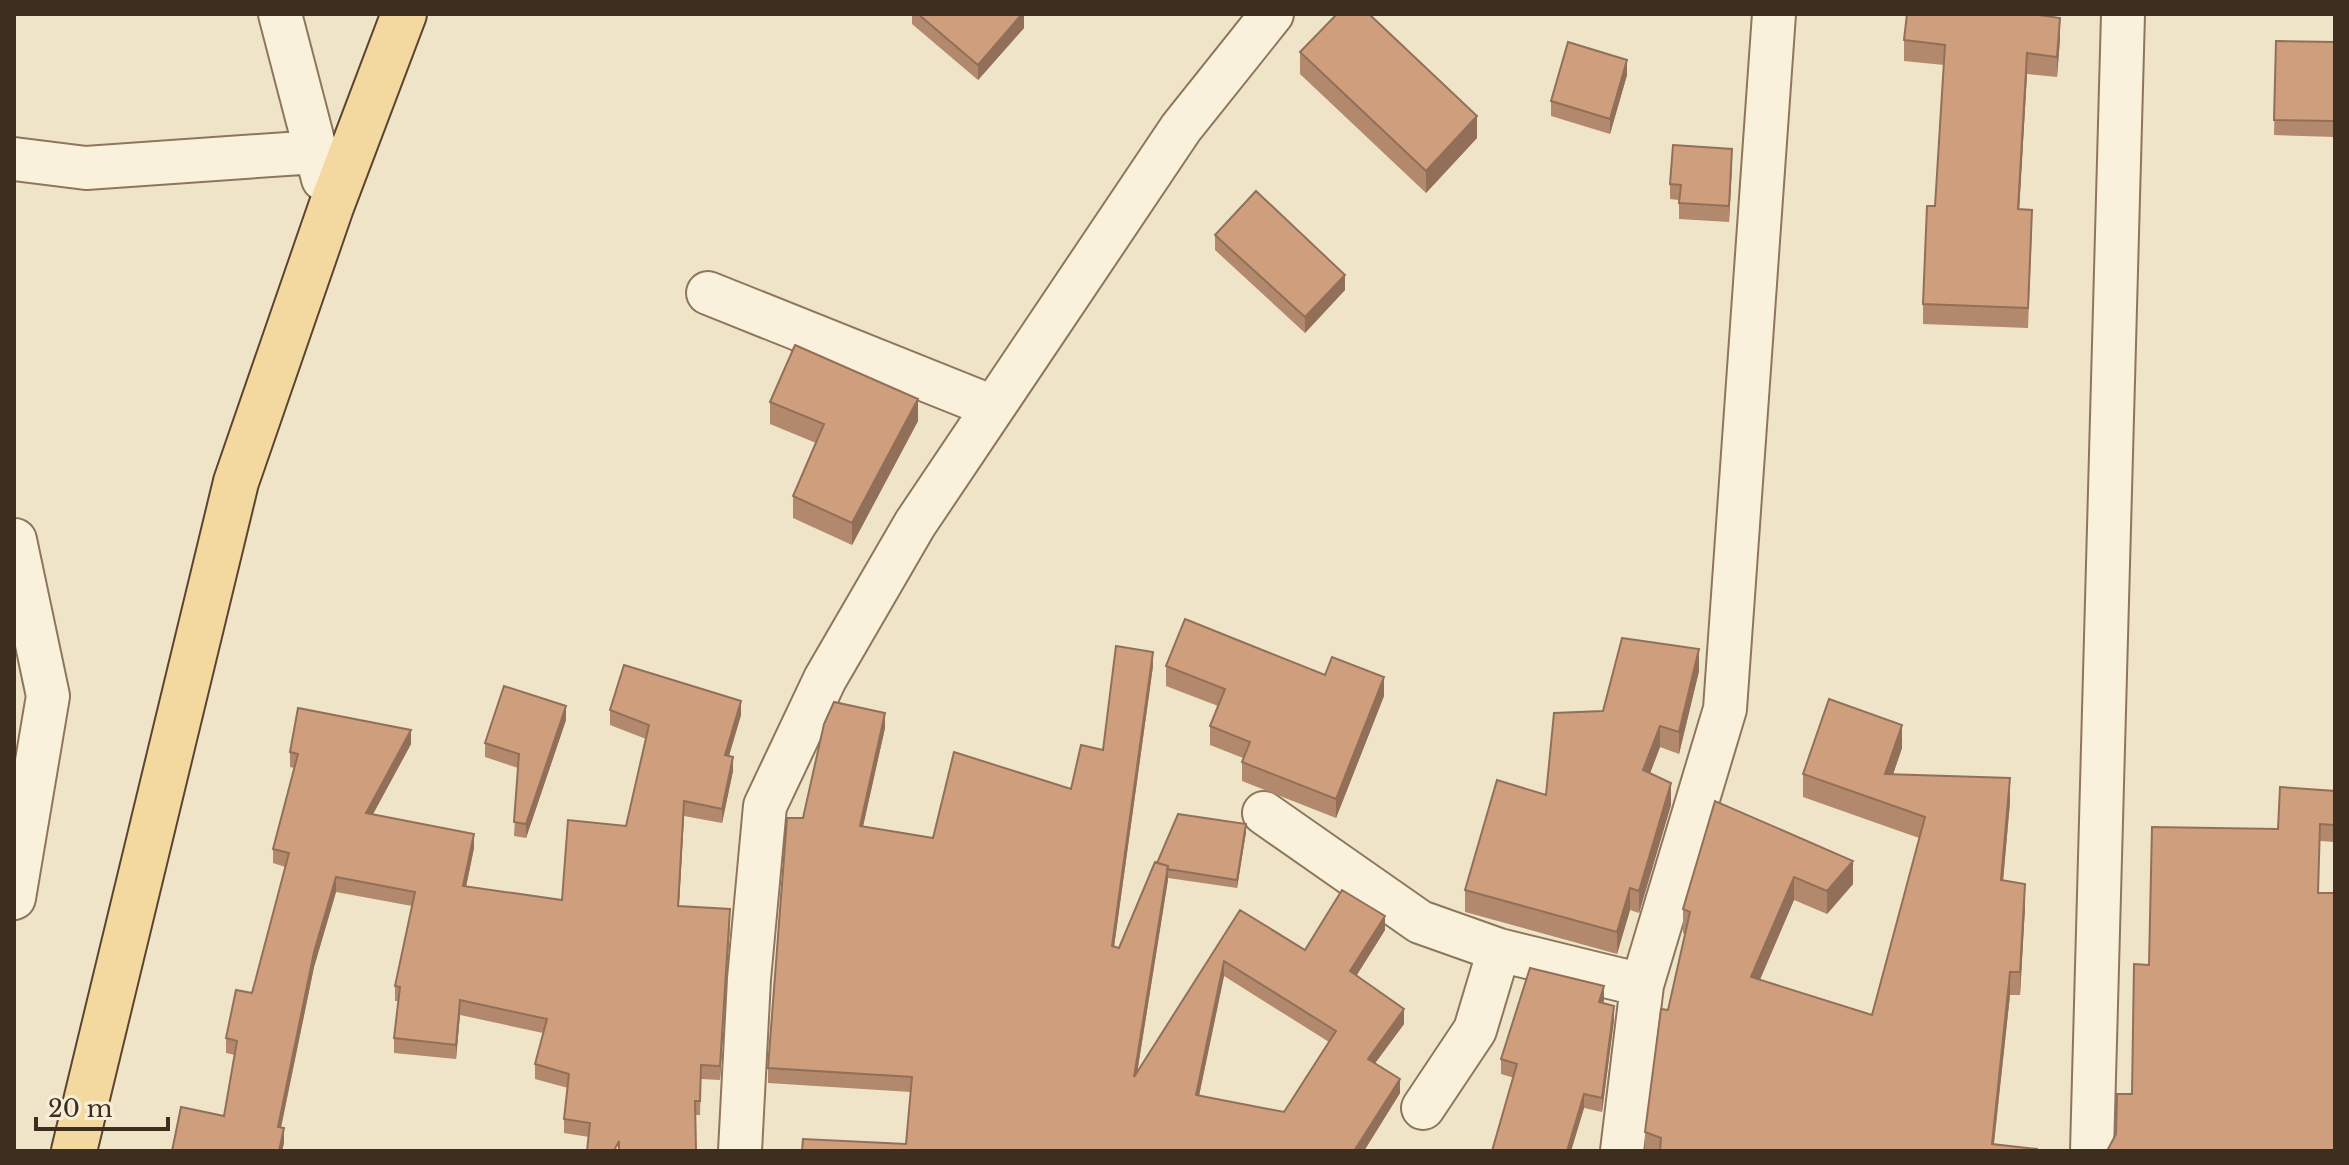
<svg xmlns="http://www.w3.org/2000/svg" width="2349" height="1165" font-family="'Libre Baskerville',serif">
	<style>
		.lines { fill: none; stroke-linecap: round; stroke-linejoin: round }
		.minor-casing { stroke: #8d765c; stroke-width: 46 }
		.major-casing { stroke: #5b4430; stroke-width: 48 }
		.minor { stroke: #faf1dc; stroke-width: 42 }
		.major { stroke: #f3d9a0; stroke-width: 44 }
		.wall { fill: #b2896c; fill-rule: evenodd }
		.shaded-wall { fill: #916f58 }
		.building { fill: #cf9f7d; stroke: #916f58; stroke-width: 2; fill-rule: evenodd }
	</style>
	<rect width="100%" height="100%" fill="#f0e4c8"/>
	<g class="lines">
		<defs>
			<path id="minor" d="M 280,14 L 323,179
				M 14,159 L 86,168 L 316,152
				M 708,293 L 993,407
				M 1264,813 L 1420,922 L 1499,950 L 1642,985
				M 14,898 L 48,696 L 15,540
				M 1423,1108 L 1475,1030 L 1499,950
				M 740,1151 L 749,979 L 765,806 L 825,679 L 915,524 L 1181,128 L 1272,14
				M 1622,1151 L 1642,985 L 1725,709 L 1774,14
				M 2092,1151 L 2123,14"/>
			<path id="major" d="M 74,1151 L 236,482 L 331,207 L 404,14"/>
		</defs>
		<use href="#minor" class="minor-casing"/>
		<use href="#major" class="major-casing"/>
		<use href="#minor" class="minor"/>
		<use href="#major" class="major"/>
	</g>
	<path class="wall" d="M 912,14 L 1024,14 L 1024,28 L 978,80 L 912,24 Z
		M 2060,39 L 2057,77 L 2027,74 L 2019,209 L 2032,230 L 2028,328 L 1923,324 L 1923,304 L 1935,206 L 1944,65 L 1904,61 L 1904,40 Z
		M 2276,41 L 2335,42 L 2335,137 L 2274,135 Z
		M 1300,52 L 1477,138 L 1426,193 L 1300,74 Z
		M 1627,75 L 1610,134 L 1551,116 L 1551,101 Z
		M 1732,164 L 1729,222 L 1679,219 L 1679,200 L 1670,199 L 1670,184 Z
		M 1215,235 L 1345,290 L 1305,333 L 1215,250 Z
		M 770,402 L 918,421 L 852,545 L 793,518 L 793,496 L 816,443 L 770,424 Z
		M 1153,666 L 1114,947 L 1119,948 L 1157,863 L 1246,832 L 1237,888 L 1168,878 L 1137,1073 L 1240,910 L 1305,950 L 1385,930 L 1356,976 L 1404,1024 L 1375,1063 L 1400,1093 L 1364,1151 L 906,1144 L 911,1092 L 768,1083 L 768,1068 L 803,818 L 885,728 L 863,826 L 933,838 L 1071,789 L 1103,750 ZM 1224,976 L 1329,1042 L 1284,1112 L 1199,1096 Z
		M 1166,666 L 1325,675 L 1384,696 L 1336,818 L 1242,781 L 1242,762 L 1243,758 L 1210,745 L 1210,726 L 1218,706 L 1166,686 Z
		M 1699,671 L 1679,754 L 1660,747 L 1650,773 L 1671,805 L 1639,913 L 1630,910 L 1617,954 L 1465,912 L 1465,890 L 1546,795 L 1603,711 Z
		M 610,710 L 741,715 L 729,756 L 733,771 L 722,823 L 684,816 L 679,906 L 730,923 L 720,1080 L 701,1079 L 700,1115 L 695,1115 L 589,1137 L 564,1133 L 564,1119 L 568,1088 L 535,1079 L 535,1064 L 543,1033 L 460,1015 L 456,1059 L 394,1053 L 394,1038 L 398,1001 L 395,1001 L 395,986 L 412,906 L 336,892 L 314,967 L 281,1128 L 284,1143 L 282,1151 L 172,1151 L 224,1116 L 235,1055 L 226,1053 L 226,1038 L 252,993 L 285,867 L 273,863 L 273,849 L 294,768 L 290,767 L 290,752 L 411,744 L 373,814 L 474,848 L 466,887 L 562,900 L 626,826 L 646,739 L 610,725 Z
		M 566,720 L 526,838 L 514,836 L 518,768 L 485,757 L 485,743 Z
		M 1902,748 L 1893,774 L 2010,802 L 2003,880 L 2025,907 L 2020,995 L 2010,995 L 1994,1144 L 2037,1151 L 1645,1151 L 1645,1132 L 1668,1010 L 1685,934 L 1683,933 L 1683,909 L 1715,801 L 1853,884 L 1827,914 L 1794,900 L 1760,980 L 1872,1015 L 1919,838 L 1803,797 L 1803,774 Z
		M 2335,791 L 2335,842 L 2320,841 L 2116,1134 L 2132,1094 L 2149,965 L 2278,829 Z
		M 1604,1000 L 1603,1003 L 1614,1020 L 1602,1112 L 1584,1108 L 1571,1151 L 1492,1151 L 1514,1078 L 1501,1074 L 1501,1059 Z"/>
	<path class="shaded-wall" d="M 1022,14 L 1024,14 L 1024,28 L 978,80 L 978,65 Z
		M 2060,18 L 2060,39 L 2057,77 L 2057,57 Z
		M 2027,53 L 2027,74 L 2018,230 L 2018,209 Z
		M 1627,60 L 1627,75 L 1610,134 L 1610,119 Z
		M 1477,116 L 1477,138 L 1426,193 L 1426,171 Z
		M 1732,149 L 1732,164 L 1729,222 L 1729,206 Z
		M 1345,275 L 1345,290 L 1305,333 L 1305,317 Z
		M 918,399 L 918,421 L 852,545 L 852,523 Z
		M 1699,649 L 1699,671 L 1679,754 L 1679,732 Z
		M 1153,652 L 1153,666 L 1112,961 L 1112,946 Z
		M 1384,677 L 1384,696 L 1336,818 L 1336,799 Z
		M 741,701 L 741,715 L 725,769 L 725,755 Z
		M 566,706 L 566,720 L 526,838 L 526,824 Z
		M 885,713 L 885,728 L 860,840 L 860,826 Z
		M 1902,725 L 1902,748 L 1885,798 L 1885,774 Z
		M 1660,726 L 1660,747 L 1643,792 L 1643,770 Z
		M 411,730 L 411,744 L 366,827 L 366,813 Z
		M 733,757 L 733,771 L 722,823 L 722,809 Z
		M 2010,778 L 2010,802 L 2001,904 L 2001,880 Z
		M 1671,783 L 1671,805 L 1639,913 L 1639,891 Z
		M 684,801 L 684,816 L 678,920 L 678,906 Z
		M 1246,824 L 1246,832 L 1237,888 L 1237,880 Z
		M 474,834 L 474,848 L 463,901 L 463,886 Z
		M 1853,861 L 1853,884 L 1827,914 L 1827,891 Z
		M 1168,866 L 1168,880 L 1134,1092 L 1134,1077 Z
		M 336,877 L 336,892 L 314,967 L 278,1141 L 278,1127 L 314,952 Z
		M 1794,877 L 1794,900 L 1751,1000 L 1751,977 Z
		M 2025,884 L 2025,907 L 2020,995 L 2020,972 Z
		M 1630,888 L 1630,910 L 1617,954 L 1617,932 Z
		M 730,909 L 730,923 L 720,1080 L 720,1066 Z
		M 1385,916 L 1385,930 L 1350,986 L 1350,971 Z
		M 1224,961 L 1224,976 L 1196,1110 L 1196,1095 Z
		M 2010,972 L 2010,995 L 1993,1151 L 1992,1144 Z
		M 1604,986 L 1604,1000 L 1599,1017 L 1599,1002 Z
		M 460,1000 L 460,1015 L 456,1059 L 456,1045 Z
		M 1614,1006 L 1614,1020 L 1602,1112 L 1602,1098 Z
		M 1404,1009 L 1404,1024 L 1368,1073 L 1368,1059 Z
		M 1400,1079 L 1400,1093 L 1364,1151 L 1354,1151 Z
		M 1584,1094 L 1584,1108 L 1571,1151 L 1567,1151 Z
		M 284,1128 L 284,1143 L 282,1151 L 279,1151 Z"/>
	<path class="building" d="M 918,14 L 1022,14 L 978,65 Z
		M 1337,14 L 1369,14 L 1477,116 L 1426,171 L 1300,52 Z
		M 1907,14 L 2032,14 L 2060,18 L 2057,57 L 2027,53 L 2018,209 L 2032,210 L 2028,308 L 1923,304 L 1927,206 L 1935,206 L 1945,45 L 1904,40 Z
		M 2276,41 L 2335,42 L 2335,121 L 2274,120 Z
		M 1568,42 L 1627,60 L 1610,119 L 1551,101 Z
		M 1673,145 L 1732,149 L 1729,206 L 1679,203 L 1681,185 L 1670,184 Z
		M 1256,191 L 1345,275 L 1305,317 L 1215,235 Z
		M 795,345 L 918,399 L 852,523 L 793,496 L 824,424 L 770,402 Z
		M 1185,619 L 1325,675 L 1332,657 L 1384,677 L 1336,799 L 1242,762 L 1250,742 L 1210,726 L 1225,689 L 1166,666 Z
		M 1622,638 L 1699,649 L 1679,732 L 1660,726 L 1643,770 L 1671,783 L 1639,891 L 1630,888 L 1617,932 L 1465,890 L 1497,780 L 1546,795 L 1554,713 L 1603,711 Z
		M 1116,646 L 1153,652 L 1112,946 L 1119,948 L 1155,862 L 1168,866 L 1134,1077 L 1240,910 L 1305,950 L 1342,890 L 1385,916 L 1350,971 L 1404,1009 L 1368,1059 L 1400,1079 L 1354,1151 L 802,1151 L 803,1139 L 906,1144 L 912,1077 L 768,1068 L 787,818 L 803,818 L 824,724 L 834,702 L 885,713 L 860,826 L 933,838 L 954,752 L 1071,789 L 1081,745 L 1103,750 ZM 1224,961 L 1336,1031 L 1284,1112 L 1196,1095 Z
		M 624,665 L 741,701 L 725,755 L 733,757 L 722,809 L 684,801 L 678,906 L 730,909 L 720,1066 L 701,1065 L 700,1101 L 695,1101 L 696,1151 L 619,1151 L 619,1141 L 614,1151 L 587,1151 L 590,1123 L 564,1119 L 569,1074 L 535,1064 L 547,1019 L 460,1000 L 456,1045 L 394,1038 L 400,987 L 395,986 L 415,892 L 336,877 L 314,952 L 278,1127 L 284,1128 L 279,1151 L 172,1151 L 181,1107 L 224,1116 L 237,1041 L 226,1038 L 236,990 L 252,993 L 289,853 L 273,849 L 298,754 L 290,752 L 298,708 L 411,730 L 366,813 L 474,834 L 463,886 L 562,900 L 568,820 L 626,826 L 649,725 L 610,710 Z
		M 504,686 L 566,706 L 526,824 L 514,822 L 519,754 L 485,743 Z
		M 1829,699 L 1902,725 L 1885,774 L 2010,778 L 2001,880 L 2025,884 L 2020,972 L 2010,972 L 1992,1144 L 2037,1149 L 2037,1151 L 1660,1151 L 1661,1138 L 1645,1132 L 1661,1009 L 1668,1010 L 1690,912 L 1683,909 L 1715,801 L 1853,861 L 1827,891 L 1794,877 L 1751,977 L 1872,1015 L 1925,817 L 1803,774 Z
		M 2280,787 L 2335,791 L 2335,825 L 2320,824 L 2318,893 L 2335,893 L 2335,1151 L 2107,1151 L 2116,1134 L 2117,1094 L 2132,1094 L 2134,964 L 2149,965 L 2152,827 L 2278,829 Z
		M 1178,814 L 1246,824 L 1237,880 L 1167,869 L 1168,866 L 1157,863 Z
		M 1530,968 L 1604,986 L 1599,1002 L 1614,1006 L 1602,1098 L 1584,1094 L 1567,1151 L 1492,1151 L 1517,1064 L 1501,1059 Z"/>
	<rect width="2349" height="1165" fill="none" stroke="#3d2e20" stroke-width="32"/>
	<path d="M36 1117v12h132v-12" fill="none" stroke="#3d2e20" stroke-width="4"/>
	<text x="48" y="1117" font-size="24" fill="#3d2e20" stroke="#f7eed8" stroke-width="6" paint-order="stroke">20 m</text>
</svg>
